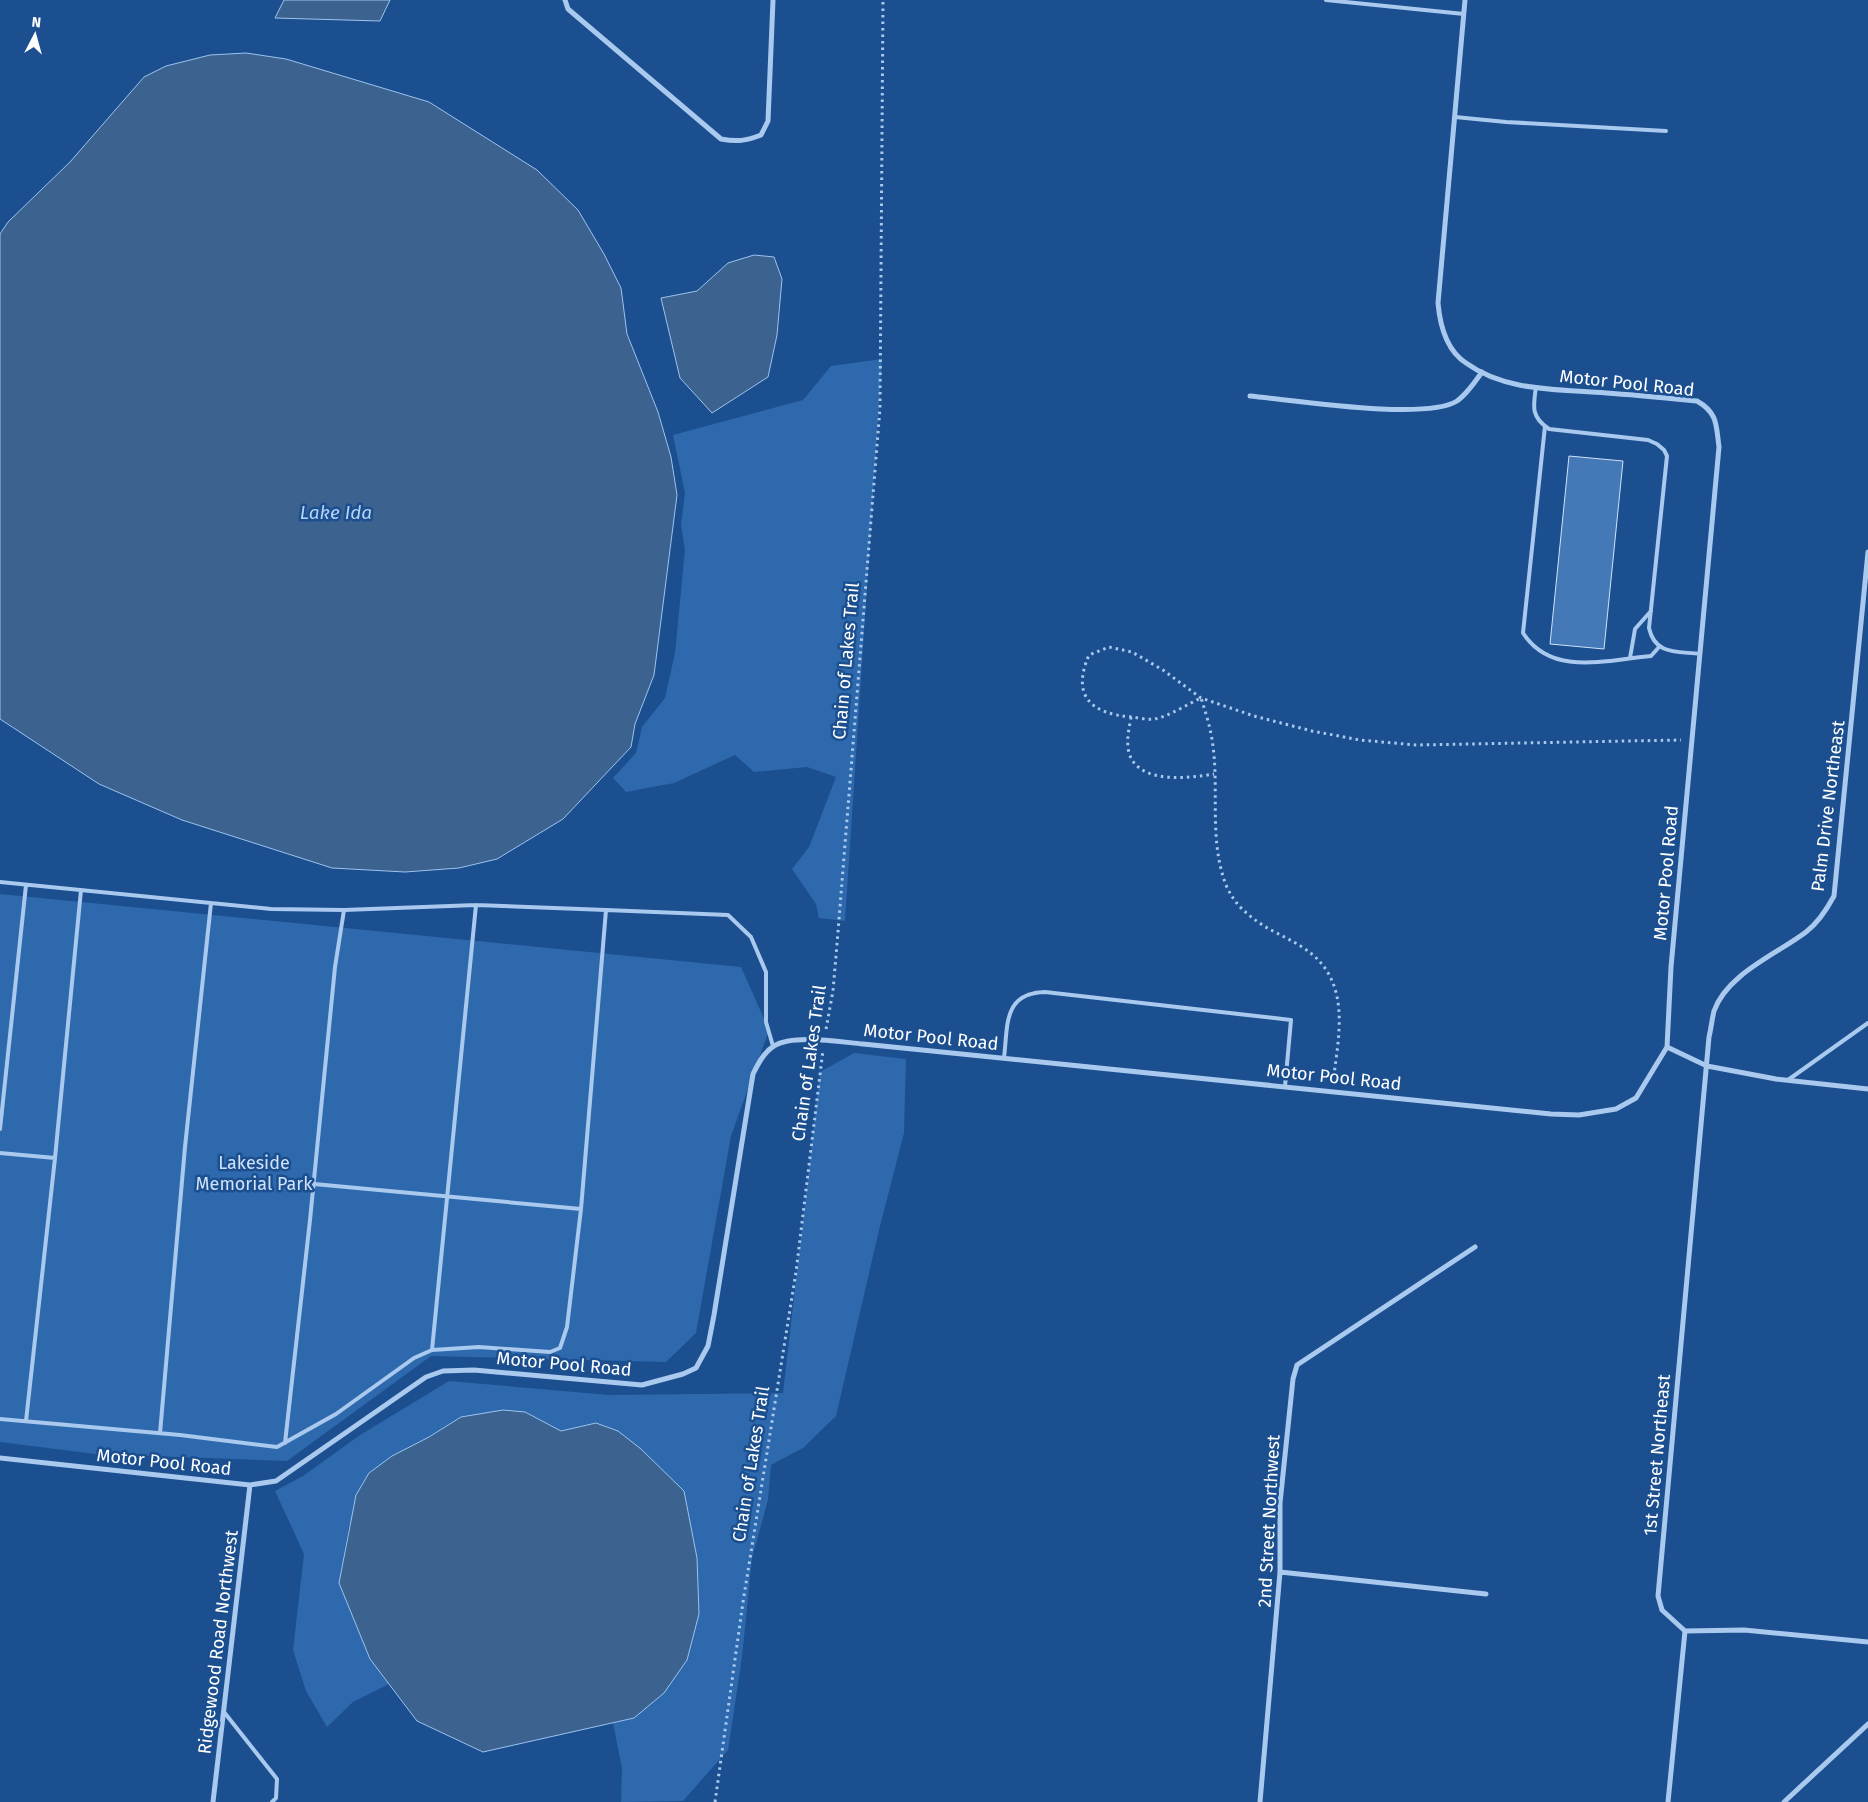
<svg xmlns="http://www.w3.org/2000/svg" width="1868" height="1802" font-family="'Fira Sans',sans-serif">
	<style>
		.green { fill: #2e69ad }
		.water { fill: #3c6290; stroke: #9cc4f0 }
		.building { fill: #4478b7; stroke: #cfe3fa }
		.lines { fill: none; stroke-linecap: round; stroke-linejoin: round }
		.path { stroke: #a9c9ee; stroke-width: 3; stroke-dasharray: 2.5 4; stroke-linecap: butt }
		.service { stroke: #a9c9ee; stroke-width: 4 }
		.minor { stroke: #a9c9ee; stroke-width: 5 }
		.labels { text-anchor: middle; stroke-width: 5; stroke-linejoin: round; paint-order: stroke }
		.street-label { font-size: 18px; fill: #fff; stroke: #1b4f8f }
		.park-label { font-size: 18px; fill: #cfe3fa; stroke: #1b4f8f }
		.water-label { font-size: 19px; font-style: italic; fill: #b5d3f5; stroke: #1b4f8f }
	</style>
	<rect width="100%" height="100%" fill="#1b4f8f"/>
	<path class="green" d="M 882,359 L 845,921 L 819,918 L 816,904 L 792,869 L 809,847 L 836,777 L 807,767 L 754,772 L 735,755 L 674,783 L 626,792 L 613,778 L 636,753 L 642,727 L 665,698 L 675,653 L 685,550 L 681,525 L 685,493 L 673,435 L 803,400 L 831,366 Z
		M 0,894 L 741,967 L 769,1030 L 731,1136 L 696,1333 L 666,1362 L 431,1356 L 287,1461 L 95,1454 L 0,1442 Z
		M 854,1053 L 906,1059 L 904,1133 L 880,1226 L 836,1416 L 803,1448 L 771,1465 L 768,1500 L 752,1558 L 742,1657 L 728,1750 L 683,1801 L 621,1802 L 622,1768 L 613,1723 L 634,1718 L 687,1660 L 699,1614 L 697,1558 L 684,1491 L 596,1423 L 561,1431 L 525,1412 L 461,1417 L 429,1437 L 349,1525 L 339,1583 L 370,1659 L 389,1684 L 353,1702 L 327,1727 L 306,1691 L 293,1650 L 304,1554 L 275,1491 L 303,1476 L 360,1435 L 449,1381 L 609,1395 L 783,1393 L 820,1072 Z"/>
	<path class="water" d="M 284,0 L 390,0 L 380,21 L 275,18 Z
		M 246,53 L 286,59 L 429,102 L 537,170 L 578,210 L 604,254 L 621,288 L 627,334 L 658,412 L 671,457 L 677,495 L 654,675 L 635,724 L 631,747 L 563,819 L 497,859 L 459,868 L 405,872 L 332,868 L 182,820 L 99,784 L 0,719 L 0,234 L 8,222 L 70,162 L 144,77 L 166,66 L 210,55 Z
		M 754,255 L 774,257 L 782,279 L 777,335 L 768,377 L 712,413 L 680,378 L 661,298 L 697,291 L 728,263 Z
		M 503,1410 L 525,1412 L 561,1431 L 596,1423 L 618,1431 L 641,1449 L 684,1491 L 697,1558 L 699,1614 L 687,1660 L 664,1693 L 634,1718 L 483,1752 L 417,1721 L 370,1659 L 339,1583 L 356,1495 L 369,1473 L 392,1456 L 429,1437 L 461,1417 Z"/>
	<path class="building" d="M 1569,456 L 1623,461 L 1604,649 L 1550,644 Z"/>
	<g class="lines">
		<path class="path" d="M 1131,717 C 1129,729 1126,741 1129,753 C 1139,785 1189,778 1214,774
			M 826,1029 L 833,991 L 837,944 L 880,408 L 883,0
			M 1333,1083 C 1338,1039 1351,988 1313,955 C 1299,943 1279,935 1264,926 C 1247,915 1234,904 1226,885 C 1209,841 1219,792 1213,746 C 1211,730 1206,713 1201,698 C 1186,705 1171,715 1155,719 C 1148,720 1139,718 1132,717 C 1091,714 1071,696 1089,655 L 1109,647 L 1132,652 L 1163,670 L 1201,698 L 1254,716 L 1312,731 L 1360,740 L 1416,745 L 1681,740
			M 715,1802 L 743,1602 L 796,1272 L 823,1050"/>
		<path class="service" d="M 1326,0 L 1464,14
			M 1455,117 L 1506,122 L 1666,131
			M 1536,387 C 1533,407 1531,417 1549,429 L 1648,440 L 1657,444 L 1664,450 L 1667,456 L 1649,628 C 1655,655 1676,651 1700,654
			M 1545,426 L 1523,633 C 1552,677 1606,660 1651,656 L 1659,647
			M 1630,658 L 1635,629 L 1651,611
			M 0,882 L 271,909 L 344,910 L 476,905 L 606,910 L 581,1209 L 567,1327 L 560,1348 L 550,1352 L 479,1347 L 432,1350 L 414,1358 L 336,1414 L 277,1447 L 180,1435 L 0,1419
			M 606,910 L 728,915 L 751,937 L 766,972 L 766,1022 L 773,1046
			M 1004,1058 C 1008,1025 1003,993 1045,992 L 1291,1020 L 1285,1086
			M 1788,1080 L 1868,1023
			M 0,1129 L 26,885
			M 0,1153 L 55,1158 L 26,1421
			M 55,1158 L 81,890
			M 314,1184 L 581,1209
			M 432,1350 L 476,905
			M 160,1433 L 185,1147 L 211,903
			M 285,1443 L 310,1220 L 335,967 L 344,910
			M 224,1712 L 277,1779 L 276,1798 L 272,1802"/>
		<path class="minor" d="M 565,0 L 568,9 L 721,139 C 737,142 746,141 761,135 L 768,121 L 773,0
			M 1250,396 C 1293,400 1425,421 1457,401 C 1467,394 1475,382 1482,372
			M 1667,1047 L 1707,1066 L 1776,1079 L 1868,1089
			M 0,1458 L 250,1485 L 276,1481 L 426,1377 L 443,1371 L 474,1370 L 642,1385 L 683,1374 L 696,1368 L 708,1346 L 714,1315 L 753,1074 C 758,1064 764,1052 774,1046 C 793,1034 840,1042 863,1044 L 1551,1114 L 1579,1115 L 1616,1109 L 1636,1098 L 1667,1047 L 1671,967 L 1719,447 C 1716,425 1718,413 1697,401 C 1666,398 1636,395 1606,393 C 1559,389 1506,392 1466,363 C 1446,350 1440,326 1438,303 L 1465,0
			M 1280,1572 L 1486,1594
			M 1685,1631 L 1744,1630 L 1868,1642
			M 213,1802 L 250,1485
			M 1260,1802 L 1280,1572 L 1280,1503 L 1293,1379 L 1297,1365 L 1475,1247
			M 1668,1802 L 1685,1631 L 1662,1610 L 1658,1596 L 1709,1037 C 1711,1029 1712,1019 1714,1011 C 1727,974 1777,954 1806,932 C 1819,922 1827,909 1834,896 L 1868,552
			M 1784,1802 L 1868,1724"/>
	</g>
	<g class="labels">
		<g class="street-label">
			<text transform="translate(1627 383) rotate(6)" y="6">Motor Pool Road</text>
			<text transform="translate(846 661) rotate(-85)" y="6">Chain of Lakes Trail</text>
			<text transform="translate(1828 806) rotate(-83)" y="6">Palm Drive Northeast</text>
			<text transform="translate(1666 873) rotate(-85)" y="6">Motor Pool Road</text>
			<text transform="translate(931 1037) rotate(6)" y="6">Motor Pool Road</text>
			<text transform="translate(809 1063) rotate(-82)" y="6">Chain of Lakes Trail</text>
			<text transform="translate(1334 1077) rotate(6)" y="6">Motor Pool Road</text>
			<text transform="translate(564 1364) rotate(5)" y="6">Motor Pool Road</text>
			<text transform="translate(1657 1455) rotate(-85)" y="6">1st Street Northeast</text>
			<text transform="translate(164 1462) rotate(6)" y="6">Motor Pool Road</text>
			<text transform="translate(751 1464) rotate(-81)" y="6">Chain of Lakes Trail</text>
			<text transform="translate(1269 1521) rotate(-87)" y="6">2nd Street Northwest</text>
			<text transform="translate(218 1642) rotate(-83)" y="6">Ridgewood Road Northwest</text>
		</g>
		<g class="park-label">
			<text x="254" y="1169">Lakeside<tspan x="254" dy="21">Memorial Park</tspan></text>
		</g>
		<g class="water-label">
			<text x="336" y="519">Lake Ida</text>
		</g>
	</g>
	<g transform="translate(35 35) rotate(6)" stroke="#1b4f8f" stroke-width="4" paint-order="stroke">
	<path d="M0-4L9 19L0 12L-9 19Z" fill="#ffffff"/>
	<text y="-8" font-size="14" font-weight="bold" text-anchor="middle" fill="#ffffff">N</text>
	</g>
</svg>
